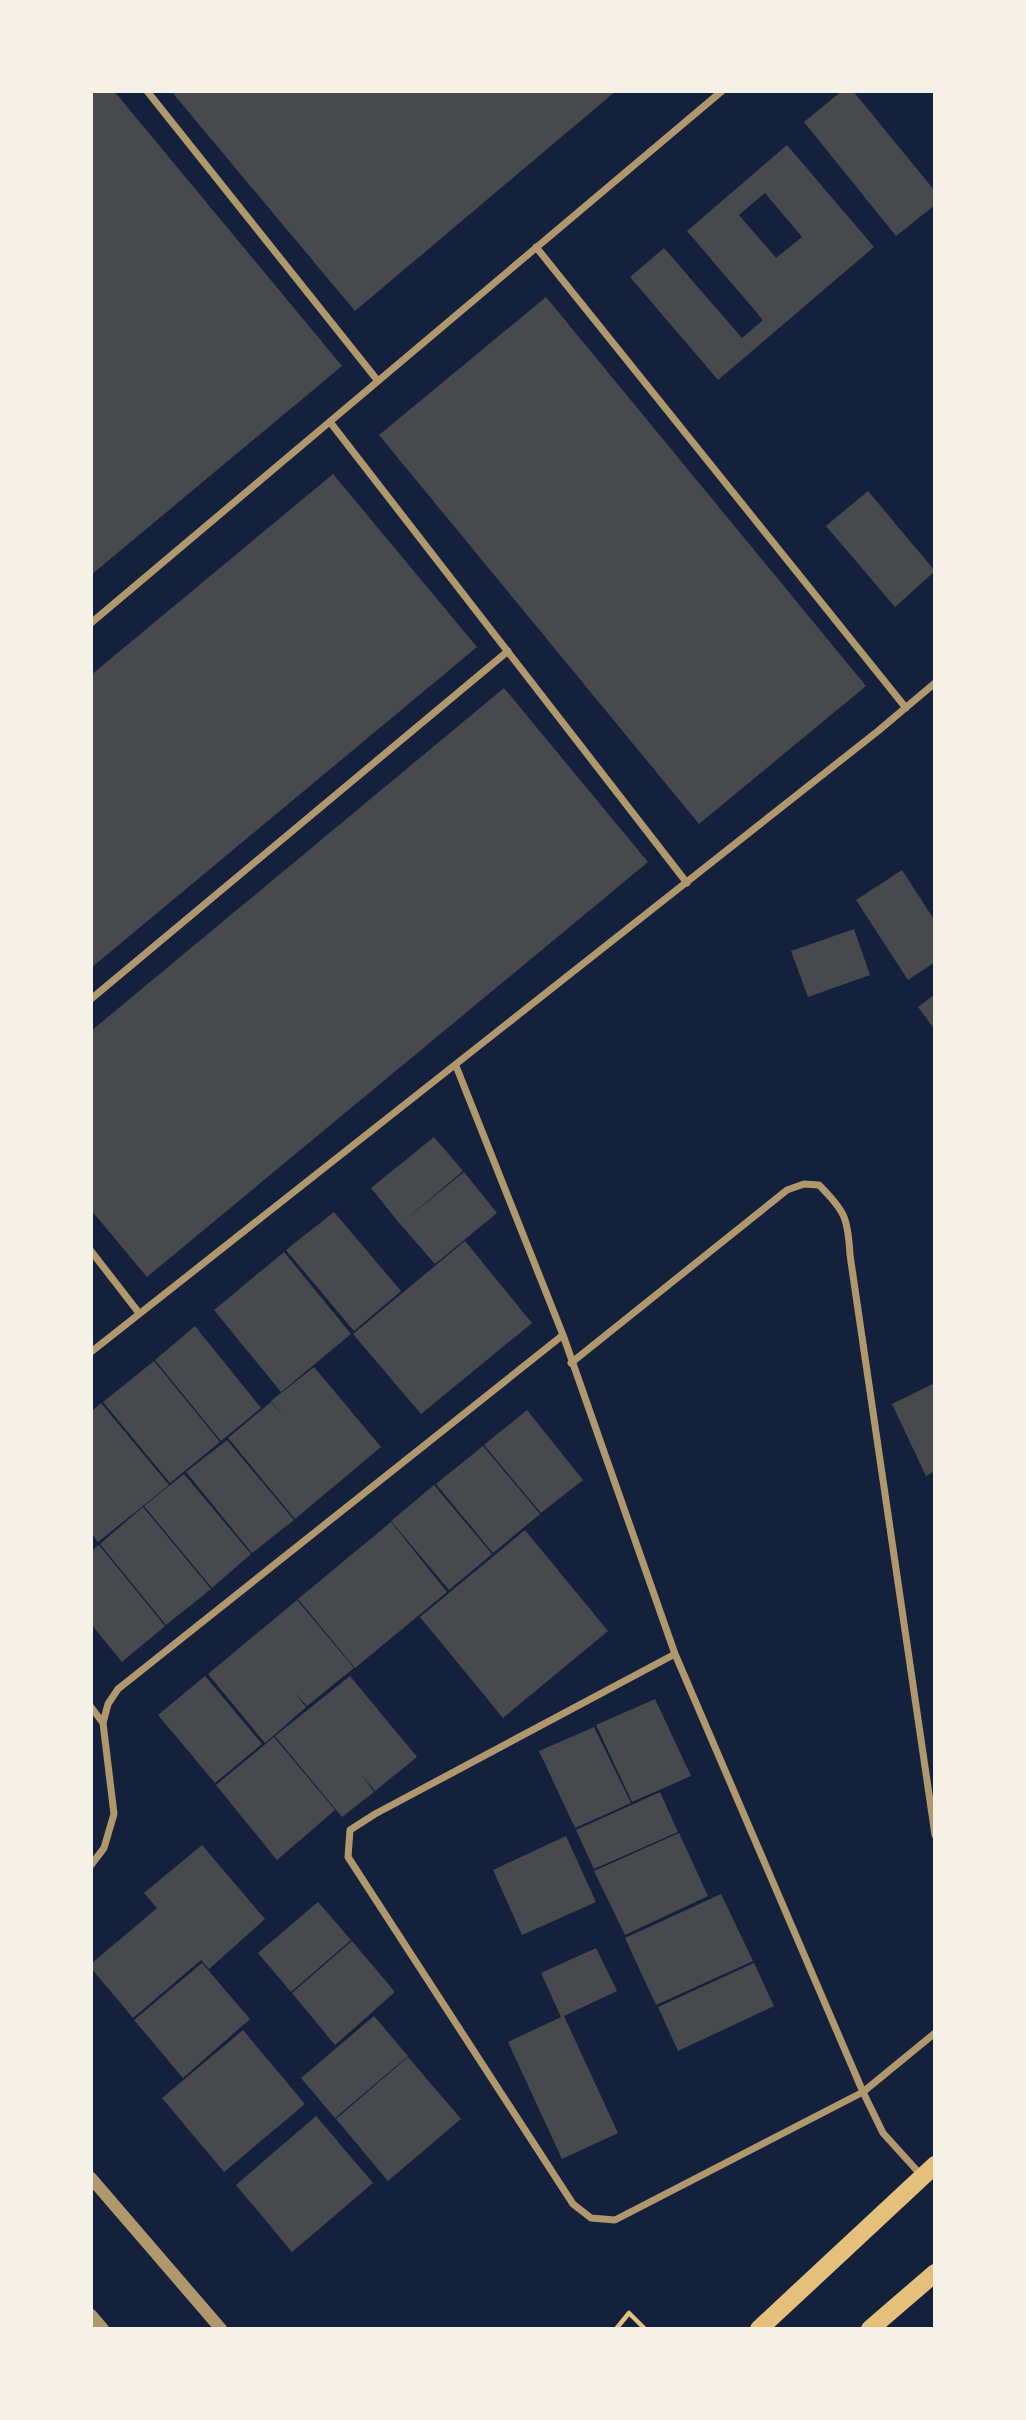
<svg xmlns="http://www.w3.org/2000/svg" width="1026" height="2420" font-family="Quicksand,sans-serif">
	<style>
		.building { fill: #48494c; fill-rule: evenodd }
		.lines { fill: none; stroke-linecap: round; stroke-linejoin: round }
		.path { stroke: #e5c07b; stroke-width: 4.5 }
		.minor { stroke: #b1986c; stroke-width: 7 }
		.tertiary { stroke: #b1986c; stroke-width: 12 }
		.primary { stroke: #e5c07b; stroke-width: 18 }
	</style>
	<rect width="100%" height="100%" fill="#14213d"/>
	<path class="building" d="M 91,91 L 114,91 L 342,366 L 91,575 Z
		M 171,91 L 616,91 L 355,311 Z
		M 842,91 L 853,91 L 935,191 L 935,205 L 896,236 L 804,122 Z
		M 787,145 L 874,247 L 718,380 L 630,277 L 664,248 L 742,338 L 763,320 L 687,231 ZM 765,193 L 802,237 L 776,258 L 739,215 Z
		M 546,297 L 866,686 L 699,824 L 379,435 Z
		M 333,474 L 477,647 L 91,968 L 91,675 Z
		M 868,491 L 935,571 L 895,607 L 826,526 Z
		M 504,688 L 648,862 L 147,1277 L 91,1210 L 91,1031 Z
		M 902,870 L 935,921 L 935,962 L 908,980 L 856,900 Z
		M 854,929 L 870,975 L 808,997 L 791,951 Z
		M 935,994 L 935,1030 L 918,1007 Z
		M 434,1137 L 463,1171 L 400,1224 L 371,1188 Z
		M 464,1172 L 497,1213 L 435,1264 L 400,1224 Z
		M 334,1212 L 401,1291 L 354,1331 L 286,1250 Z
		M 465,1241 L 532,1323 L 421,1414 L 353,1334 Z
		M 284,1252 L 351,1334 L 281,1392 L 214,1310 Z
		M 195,1326 L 261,1408 L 221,1441 L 155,1360 Z
		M 154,1361 L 220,1442 L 170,1483 L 103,1402 Z
		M 314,1367 L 381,1447 L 295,1519 L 228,1438 L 271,1402 L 285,1418 L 271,1401 Z
		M 935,1383 L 935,1471 L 926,1476 L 892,1404 Z
		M 101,1403 L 169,1485 L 98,1542 L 91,1533 L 91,1412 Z
		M 527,1410 L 583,1480 L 541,1513 L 484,1445 Z
		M 227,1440 L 294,1520 L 252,1553 L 186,1472 Z
		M 483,1446 L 540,1514 L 493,1553 L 436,1484 Z
		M 184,1474 L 251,1554 L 212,1588 L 144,1506 Z
		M 434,1485 L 492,1554 L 449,1590 L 391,1521 Z
		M 143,1507 L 211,1589 L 166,1625 L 100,1544 Z
		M 391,1522 L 447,1592 L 355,1668 L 298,1599 Z
		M 525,1530 L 608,1631 L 503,1718 L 420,1617 Z
		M 99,1545 L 165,1626 L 122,1662 L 91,1624 L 91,1551 Z
		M 297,1600 L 354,1668 L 307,1706 L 294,1692 L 306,1707 L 265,1743 L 208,1674 Z
		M 205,1676 L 262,1744 L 215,1783 L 158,1715 Z
		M 350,1676 L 417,1757 L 375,1791 L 361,1774 L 374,1792 L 342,1817 L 275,1736 Z
		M 655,1699 L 691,1776 L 632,1802 L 596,1725 Z
		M 594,1727 L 631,1803 L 575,1828 L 539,1751 Z
		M 274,1737 L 335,1810 L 277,1860 L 216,1785 Z
		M 660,1792 L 678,1832 L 594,1869 L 576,1830 Z
		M 679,1833 L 708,1896 L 625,1935 L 594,1871 Z
		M 566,1836 L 596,1902 L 522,1935 L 493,1870 Z
		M 202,1845 L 265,1919 L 209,1969 L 201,1960 L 133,2018 L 91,1968 L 91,1964 L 157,1908 L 144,1893 Z
		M 721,1894 L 753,1961 L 656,2005 L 625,1938 Z
		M 318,1902 L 351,1940 L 291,1992 L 258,1953 Z
		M 352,1941 L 395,1992 L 335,2045 L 292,1993 Z
		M 596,1948 L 617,1991 L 564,2016 L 618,2133 L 562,2159 L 508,2042 L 561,2017 L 541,1973 Z
		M 202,1963 L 250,2019 L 183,2078 L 134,2020 Z
		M 754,1963 L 774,2006 L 678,2051 L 658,2007 Z
		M 374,2016 L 408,2056 L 335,2118 L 301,2078 Z
		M 243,2030 L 305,2104 L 224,2172 L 162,2098 Z
		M 408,2057 L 461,2119 L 388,2181 L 336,2119 Z
		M 316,2116 L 373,2183 L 292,2252 L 236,2185 Z"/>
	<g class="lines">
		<path class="path" d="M 616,2329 L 629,2313 L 645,2329"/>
		<path class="minor" d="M 147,91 L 378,381
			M 536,247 L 906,708
			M 330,422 L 687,883
			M 91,623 L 722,91
			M 91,999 L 508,651
			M 456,1066 L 563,1335 L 675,1654 L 863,2092 L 883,2133 L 921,2175
			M 91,1251 L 139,1313
			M 91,1352 L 878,731 L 935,683
			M 571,1363 L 787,1190 L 804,1184 L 819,1185 C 845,1211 848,1218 850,1255 L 935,1835
			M 675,1654 L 375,1814 L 350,1830 L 348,1857 L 573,2204 L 591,2218 L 615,2220 L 863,2092 L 935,2033
			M 91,1707 L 103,1723
			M 91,1865 L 104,1848 L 114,1814 L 103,1723 L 108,1704 L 118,1689 L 563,1335"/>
		<path class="tertiary" d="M 91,2178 L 221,2329
			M 91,2315 L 103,2329"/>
		<path class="primary" d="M 759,2329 L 935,2165
			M 870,2329 L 935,2273"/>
	</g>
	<rect width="1026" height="2420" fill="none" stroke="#f6f1e7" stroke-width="186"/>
</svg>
